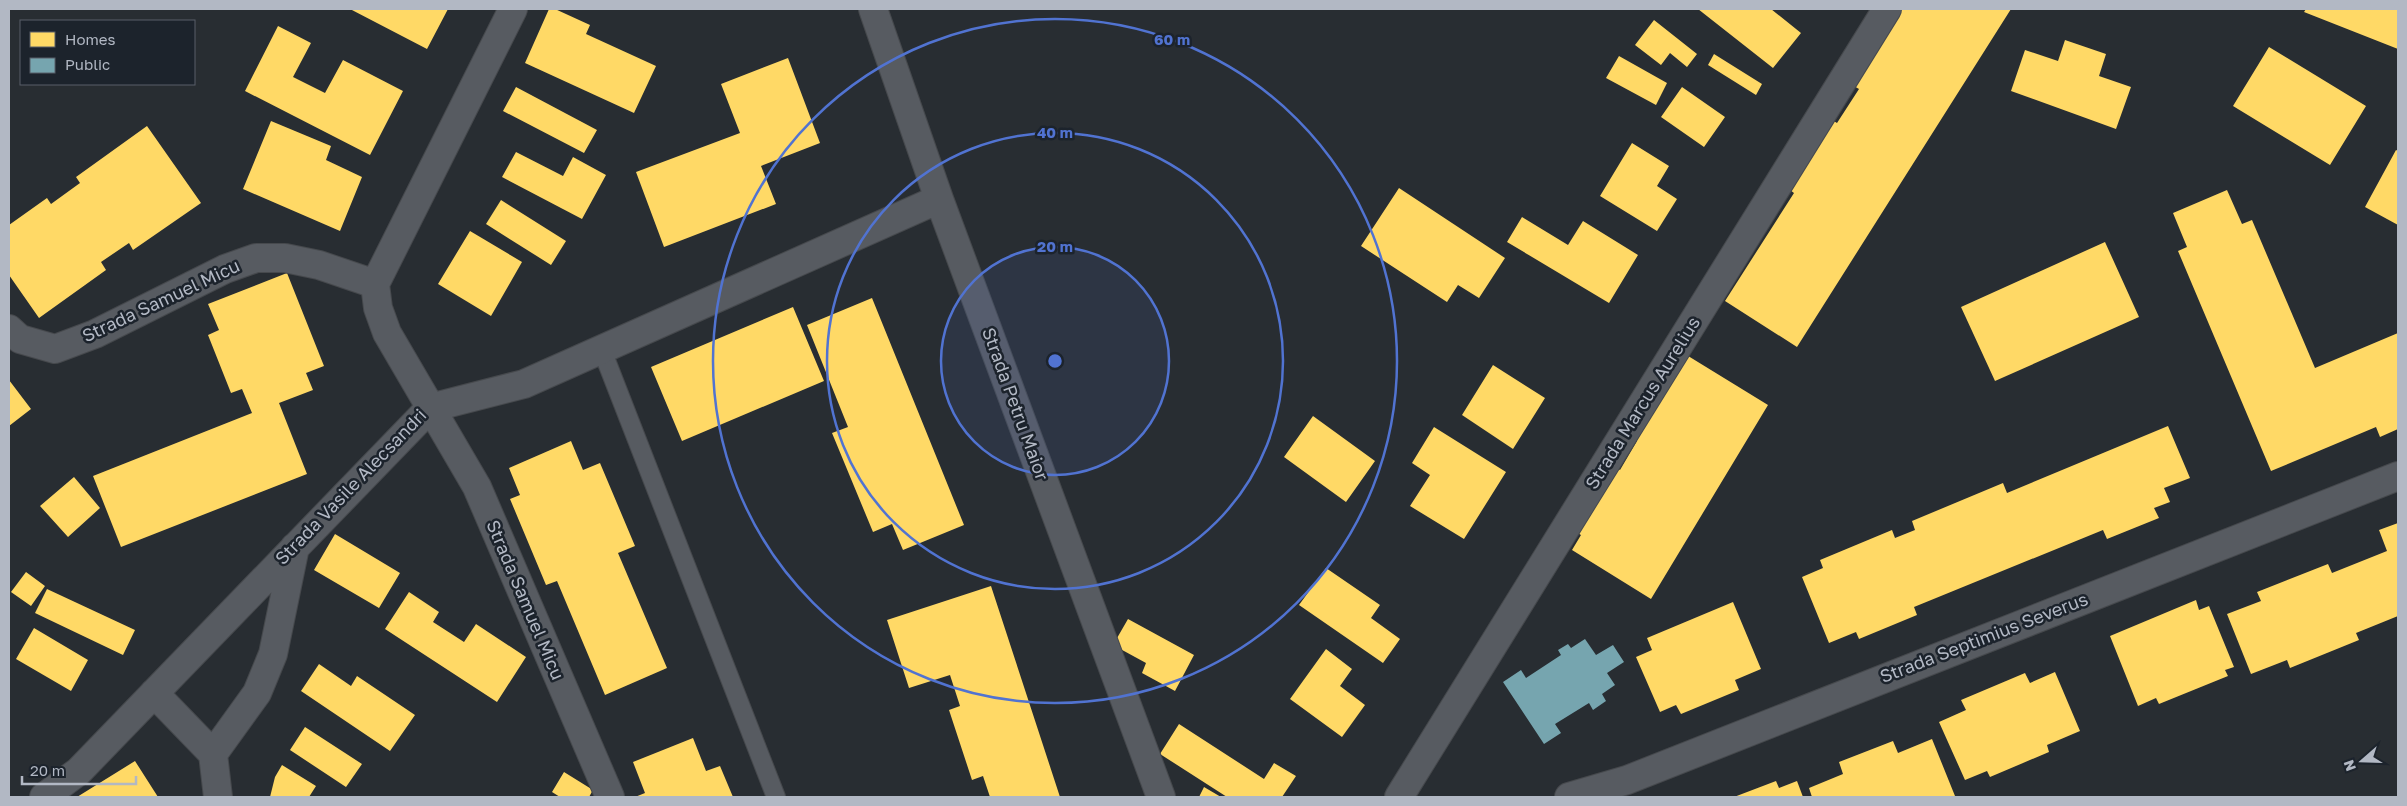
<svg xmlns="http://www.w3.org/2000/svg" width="2407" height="806" font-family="'Golos Text',sans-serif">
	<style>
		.homes { fill: #ffd966 }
		.public { fill: #76a5af }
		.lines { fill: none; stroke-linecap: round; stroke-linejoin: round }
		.lane-casing { stroke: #46494d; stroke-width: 20 }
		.street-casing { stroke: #46494d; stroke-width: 30 }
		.lane { stroke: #575b61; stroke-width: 18 }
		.street { stroke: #575b61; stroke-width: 28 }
		.ring { fill: none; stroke: #5173d1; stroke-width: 2.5 }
		.labels { text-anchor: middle; stroke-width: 5; stroke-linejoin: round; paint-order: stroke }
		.street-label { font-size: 18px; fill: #b2b8c4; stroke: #1c232c }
		.centre { fill: #5173d1; stroke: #1c232c; stroke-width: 2.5 }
		.ring-label { font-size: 15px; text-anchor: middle; font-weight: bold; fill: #5173d1; stroke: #1c232c; stroke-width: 5; stroke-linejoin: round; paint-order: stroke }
	</style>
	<rect width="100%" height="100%" fill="#282d32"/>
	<path class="homes" d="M 350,9 L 448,9 L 427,49 Z
		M 549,9 L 555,9 L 590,25 L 586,34 L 656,66 L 634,113 L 525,63 Z
		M 1698,9 L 1771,9 L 1801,33 L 1773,68 Z
		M 1900,9 L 2011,9 L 1797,347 L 1725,301 L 1794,193 L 1786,187 L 1829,118 L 1837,123 L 1859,89 L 1852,85 Z
		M 2306,9 L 2398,9 L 2398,49 L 2304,12 Z
		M 1654,20 L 1697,54 L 1687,67 L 1670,53 L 1661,65 L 1635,45 Z
		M 278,26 L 311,43 L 293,77 L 325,93 L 343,60 L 403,91 L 370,155 L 245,91 Z
		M 2065,40 L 2106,54 L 2099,76 L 2131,87 L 2116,129 L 2011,91 L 2025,50 L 2058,61 Z
		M 2269,47 L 2366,106 L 2330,165 L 2233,106 Z
		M 1714,54 L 1762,84 L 1756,95 L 1708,65 Z
		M 1619,56 L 1667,83 L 1656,105 L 1606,78 Z
		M 788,58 L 820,143 L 761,166 L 776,204 L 664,247 L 636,172 L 740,133 L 721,84 Z
		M 516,87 L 597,130 L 584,153 L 503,111 Z
		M 1682,87 L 1725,117 L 1704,147 L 1661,117 Z
		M 271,121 L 331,146 L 326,160 L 362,177 L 340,231 L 243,189 Z
		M 147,126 L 201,203 L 133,250 L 129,243 L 101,262 L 106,270 L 39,318 L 9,275 L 9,225 L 47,198 L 51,204 L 80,183 L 76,177 Z
		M 1632,143 L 1669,166 L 1657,186 L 1677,199 L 1657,231 L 1600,196 Z
		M 2396,150 L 2398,151 L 2398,225 L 2365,207 Z
		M 516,152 L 563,176 L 573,157 L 606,175 L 582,219 L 502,177 Z
		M 1399,188 L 1505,258 L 1479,298 L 1458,285 L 1447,302 L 1361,246 Z
		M 2227,190 L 2242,224 L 2252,220 L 2315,368 L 2398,333 L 2398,429 L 2380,437 L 2376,427 L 2271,471 L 2178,251 L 2187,247 L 2173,213 Z
		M 501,200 L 566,241 L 551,265 L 486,224 Z
		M 1522,217 L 1568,245 L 1583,221 L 1638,255 L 1609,303 L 1507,242 Z
		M 470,231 L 522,262 L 491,316 L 438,284 Z
		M 2105,242 L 2139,317 L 1995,381 L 1961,307 Z
		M 287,273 L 324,366 L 306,373 L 313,390 L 279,403 L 307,474 L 121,547 L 93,476 L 252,413 L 242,389 L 231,393 L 208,335 L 219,330 L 208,304 Z
		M 872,298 L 964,525 L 903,550 L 892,524 L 873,532 L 832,433 L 848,427 L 807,325 Z
		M 793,307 L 824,381 L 682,441 L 651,367 Z
		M 1680,351 L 1768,405 L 1651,599 L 1572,550 L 1581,535 L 1566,526 L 1605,461 L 1620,470 L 1637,441 L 1629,436 Z
		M 1493,365 L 1545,398 L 1513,449 L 1462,415 Z
		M 9,380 L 31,409 L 9,426 Z
		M 1313,416 L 1375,461 L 1346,502 L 1284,457 Z
		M 2168,426 L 2190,478 L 2164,488 L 2170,502 L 2154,508 L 2159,518 L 2107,539 L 2103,530 L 1914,607 L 1917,615 L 1859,639 L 1856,632 L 1829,643 L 1802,577 L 1823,568 L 1820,560 L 1892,530 L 1895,538 L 1915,530 L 1912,521 L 2003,483 L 2007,493 Z
		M 1434,427 L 1506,472 L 1464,539 L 1410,506 L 1430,475 L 1412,463 Z
		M 571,441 L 583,470 L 600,463 L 635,546 L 618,553 L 667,668 L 605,695 L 557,581 L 546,585 L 510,499 L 520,495 L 509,468 Z
		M 74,477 L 100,508 L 68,537 L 40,506 Z
		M 2398,523 L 2398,616 L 2356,633 L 2359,640 L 2290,668 L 2287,660 L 2251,674 L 2227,614 L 2261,601 L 2257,592 L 2328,564 L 2332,573 L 2387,551 L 2379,530 Z
		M 335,534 L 400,573 L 379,608 L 314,570 Z
		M 1326,568 L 1380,605 L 1371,618 L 1400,639 L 1383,663 L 1299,605 Z
		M 26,572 L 45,586 L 31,606 L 11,592 Z
		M 991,586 L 1060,797 L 990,797 L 983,776 L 972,780 L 949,710 L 960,706 L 950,675 L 909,688 L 887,620 Z
		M 47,589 L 135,630 L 123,655 L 35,613 Z
		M 409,592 L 439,612 L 433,622 L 464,642 L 476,624 L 526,657 L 497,702 L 385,629 Z
		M 2196,600 L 2199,610 L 2209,606 L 2234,667 L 2225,670 L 2228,676 L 2159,704 L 2156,698 L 2138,706 L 2110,636 Z
		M 1733,602 L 1761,669 L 1735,680 L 1739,690 L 1681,714 L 1676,705 L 1660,712 L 1636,657 L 1652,650 L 1647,638 Z
		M 1128,619 L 1194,655 L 1175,691 L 1142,673 L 1146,663 L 1113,645 Z
		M 34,628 L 88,660 L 71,691 L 16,659 Z
		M 1326,649 L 1352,669 L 1340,686 L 1365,705 L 1342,737 L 1290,699 Z
		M 319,664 L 351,686 L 357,676 L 415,715 L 390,751 L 301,691 Z
		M 2055,672 L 2080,731 L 2047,745 L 2049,752 L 1990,777 L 1987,771 L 1965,780 L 1939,722 L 1966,710 L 1961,700 L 2025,673 L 2030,683 Z
		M 1179,724 L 1264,779 L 1274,763 L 1296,776 L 1282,797 L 1227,797 L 1160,754 Z
		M 305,727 L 362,764 L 346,787 L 290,750 Z
		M 693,738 L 706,771 L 720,766 L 733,797 L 635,797 L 645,793 L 633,762 Z
		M 1932,739 L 1955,796 L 1812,797 L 1809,788 L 1843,774 L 1839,762 L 1893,741 L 1898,753 Z
		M 135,761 L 158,797 L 77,797 Z
		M 282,765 L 316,786 L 309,797 L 270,797 L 275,777 Z
		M 564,772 L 593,790 L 589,797 L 560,797 L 552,792 Z
		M 1776,781 L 1779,788 L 1797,781 L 1803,797 L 1734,797 Z
		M 1204,787 L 1221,797 L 1199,797 Z"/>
	<path class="public" d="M 1585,639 L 1596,655 L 1613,645 L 1624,662 L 1607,673 L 1615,685 L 1602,694 L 1606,701 L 1593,710 L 1589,703 L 1555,724 L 1561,733 L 1544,744 L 1503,682 L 1521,670 L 1526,678 L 1561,655 L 1558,650 L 1568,644 L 1571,648 Z"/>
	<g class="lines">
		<defs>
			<path id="lane" d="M 602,350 L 776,797"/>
			<path id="street" d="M 513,9 L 375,284 L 378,308 L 387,333 L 477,487 L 610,797
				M 873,9 L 939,199 L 1161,797
				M 9,329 L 20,339 L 55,349 L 95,334 L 225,269 L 256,258 L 285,258 L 319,265 L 375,284
				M 430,408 L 524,384 L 939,199
				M 154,693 L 213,754 L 218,797
				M 213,754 L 257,693 L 273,654 L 295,547
				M 44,797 L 79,771 L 430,408
				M 1399,797 L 1887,9
				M 1569,797 L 1627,780 L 2398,476"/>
		</defs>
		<use href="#lane" class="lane-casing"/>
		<use href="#street" class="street-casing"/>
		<use href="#lane" class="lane"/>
		<use href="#street" class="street"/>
	</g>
	<circle cx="1055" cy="361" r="114" fill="#5173d1" fill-opacity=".12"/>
	<g class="ring">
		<circle cx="1055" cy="361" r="114"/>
		<circle cx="1055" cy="361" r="228"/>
		<circle cx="1055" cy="361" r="342"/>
	</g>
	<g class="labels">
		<g class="street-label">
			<text transform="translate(161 301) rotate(-25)" y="6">Strada Samuel Micu</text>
			<text transform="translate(1643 403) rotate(-58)" y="6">Strada Marcus Aurelius</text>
			<text transform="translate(1015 404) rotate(70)" y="6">Strada Petru Maior</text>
			<text transform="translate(351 487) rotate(-46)" y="6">Strada Vasile Alecsandri</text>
			<text transform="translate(525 600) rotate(67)" y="6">Strada Samuel Micu</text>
			<text transform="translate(1984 638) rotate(-21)" y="6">Strada Septimius Severus</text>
		</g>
	</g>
	<circle cx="1055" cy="361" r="8" class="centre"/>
	<g class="ring-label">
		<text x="1172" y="45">60 m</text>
		<text x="1055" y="138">40 m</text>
		<text x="1055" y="252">20 m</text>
	</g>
	<rect width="2407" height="806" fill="none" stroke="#b2b8c4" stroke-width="20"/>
	<rect x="20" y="20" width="175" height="65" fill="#1c232c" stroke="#585f69"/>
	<rect x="30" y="32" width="25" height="15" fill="#ffd966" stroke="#585f69"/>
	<text x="65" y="45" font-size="15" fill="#b2b8c4">Homes</text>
	<rect x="30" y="58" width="25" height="15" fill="#76a5af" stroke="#585f69"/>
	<text x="65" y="70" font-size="15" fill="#b2b8c4">Public</text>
	<g transform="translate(2362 761) rotate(250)" stroke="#1c232c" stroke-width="4" paint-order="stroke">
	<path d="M0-4L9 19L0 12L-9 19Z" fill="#b2b8c4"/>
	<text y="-8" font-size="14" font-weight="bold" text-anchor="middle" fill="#b2b8c4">N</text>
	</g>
	<path d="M22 776v8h114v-8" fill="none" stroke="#b2b8c4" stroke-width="2.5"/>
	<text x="30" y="776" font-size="15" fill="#b2b8c4" stroke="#1c232c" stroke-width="4" paint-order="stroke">20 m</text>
</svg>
